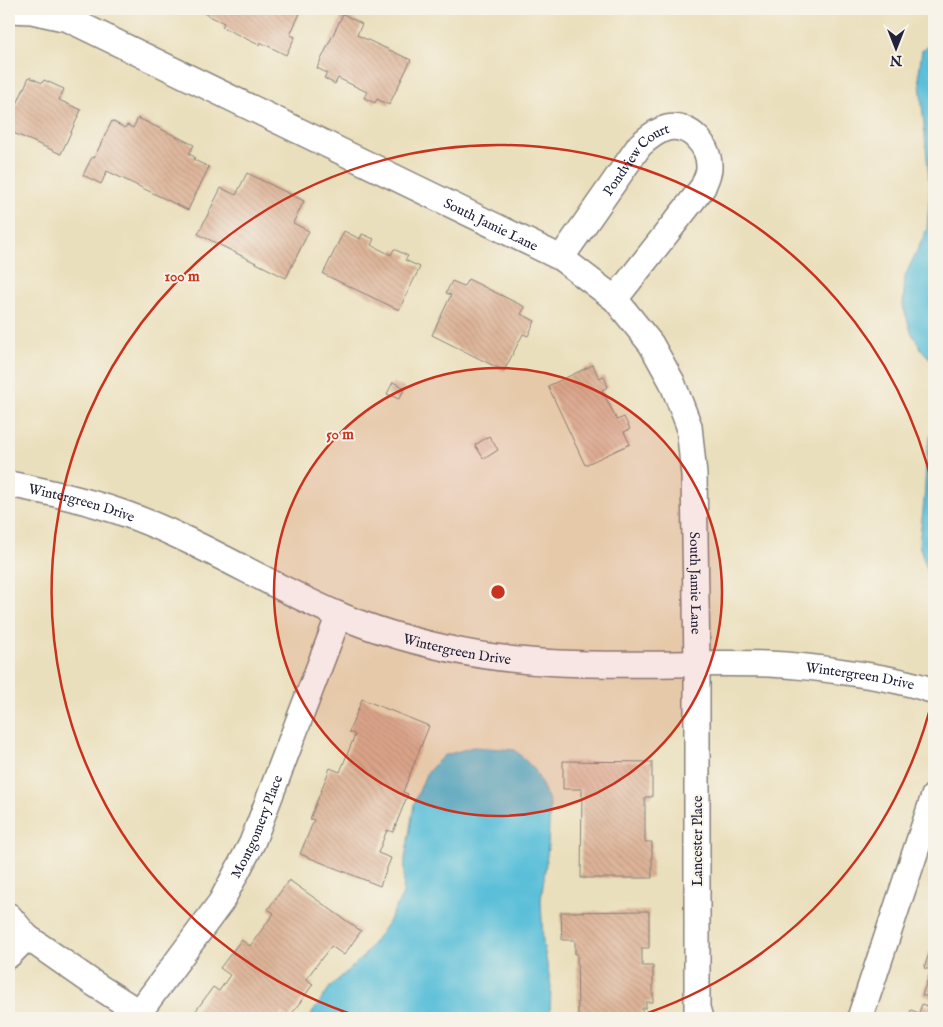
<svg xmlns="http://www.w3.org/2000/svg" width="943" height="1027" font-family="'IM FELL English',serif">
	<style>
		.water { fill: #5bbfd9; stroke: #3e708a }
		.building { fill: url(#building-back-hatch) }
		.lines { fill: none; stroke-linecap: round; stroke-linejoin: round }
		.street-casing { stroke: #86807c; stroke-width: 28 }
		.street { stroke: #fff; stroke-width: 25 }
		.ring { fill: none; stroke: #c8321e; stroke-width: 2.5 }
		.labels { text-anchor: middle; stroke-width: 4; stroke-linejoin: round; paint-order: stroke }
		.street-label { font-size: 14px; fill: #22223b; stroke: #f7f3e8 }
		.centre { fill: #c8321e; stroke: #f7f3e8; stroke-width: 2.5 }
		.ring-label { font-size: 15px; text-anchor: middle; font-weight: bold; fill: #c8321e; stroke: #f7f3e8; stroke-width: 4; stroke-linejoin: round; paint-order: stroke }
	</style>
	<defs>
		<pattern id="building-back-hatch" width="6" height="6" patternUnits="userSpaceOnUse" patternTransform="scale(1.25)"><rect width="6" height="6" fill="#ddb397"/><path d="M-1 5l2 2M0 0l6 6M5-1l2 2" fill="none" stroke="#bd9a83"/></pattern>
	</defs>
	<rect width="100%" height="100%" fill="#f7f3e8"/>
	<filter id="ink" filterUnits="userSpaceOnUse"><feTurbulence type="fractalNoise" baseFrequency=".02" numOctaves="2"/><feDisplacementMap in="SourceGraphic" scale="10" xChannelSelector="R" yChannelSelector="G"/><feConvolveMatrix kernelMatrix="1 2 1 2 8 2 1 2 1" color-interpolation-filters="sRGB"/></filter>
	<filter id="wash" filterUnits="userSpaceOnUse"><feTurbulence type="fractalNoise" baseFrequency=".0096" numOctaves="4" result="noise"/><feDisplacementMap in="SourceGraphic" scale="20" xChannelSelector="R" yChannelSelector="G"/><feGaussianBlur stdDeviation="1.12" result="paint"/><feColorMatrix in="noise" values="0 0 0 0 0 0 0 0 0 0 0 0 0 0 0 0 0 1.4 0 .05"/><feComposite in="paint" operator="in"/></filter>
	<g filter="url(#wash)">
		<rect width="100%" height="100%" fill="#eadfbc"/>
		<path class="water" d="M 930,44 L 934,44 L 934,363 L 921,349 L 911,332 L 903,306 L 905,276 L 927,229 L 930,190 L 919,72 L 922,50 Z
			M 934,423 L 934,583 L 928,575 L 919,544 L 924,502 L 927,449 Z
			M 473,747 L 515,750 L 535,770 L 550,803 L 548,848 L 541,900 L 543,942 L 551,986 L 550,1018 L 309,1018 L 330,987 L 363,957 L 387,924 L 403,894 L 405,859 L 414,804 L 426,774 L 443,756 Z"/>
		<g id="blocks">
			<path class="building" d="M 200,9 L 302,9 L 290,35 L 295,37 L 286,55 L 260,42 L 259,45 L 222,27 L 224,23 L 199,11 Z
				M 343,14 L 362,24 L 357,35 L 411,60 L 389,105 L 377,99 L 375,103 L 364,98 L 367,92 L 338,78 L 335,84 L 324,78 L 327,73 L 317,68 Z
				M 29,77 L 42,83 L 44,80 L 64,89 L 59,100 L 81,110 L 61,154 L 9,131 L 9,122 Z
				M 138,118 L 194,145 L 189,154 L 195,157 L 194,160 L 209,167 L 188,210 L 107,171 L 101,184 L 83,175 L 92,157 L 94,158 L 112,121 L 125,128 L 127,125 L 133,128 Z
				M 247,173 L 304,201 L 293,223 L 309,231 L 286,278 L 198,234 L 221,188 L 236,195 Z
				M 344,231 L 360,239 L 362,234 L 374,239 L 371,245 L 391,255 L 394,249 L 408,256 L 405,260 L 420,267 L 399,310 L 323,274 Z
				M 468,279 L 525,307 L 521,314 L 535,321 L 528,336 L 523,334 L 504,371 L 432,335 L 451,295 L 446,293 L 452,281 L 464,286 Z
				M 593,365 L 599,378 L 604,376 L 608,387 L 602,390 L 617,420 L 624,417 L 630,429 L 624,432 L 630,444 L 585,465 L 548,386 Z
				M 393,382 L 405,388 L 399,399 L 387,394 Z
				M 489,436 L 498,450 L 484,459 L 475,445 Z
				M 362,699 L 429,726 L 403,792 L 408,794 L 393,832 L 387,830 L 378,853 L 391,858 L 380,886 L 300,854 L 314,820 L 310,819 L 330,768 L 340,772 L 355,735 L 349,732 Z
				M 563,761 L 652,762 L 652,797 L 645,797 L 645,842 L 652,842 L 652,878 L 581,878 L 582,789 L 563,789 Z
				M 289,880 L 361,931 L 344,955 L 331,946 L 306,979 L 313,984 L 289,1018 L 282,1013 L 278,1018 L 196,1018 L 192,1016 L 213,987 L 219,991 L 230,975 L 220,968 L 241,940 L 250,946 L 274,913 L 268,909 Z
				M 649,911 L 649,948 L 642,948 L 642,966 L 653,966 L 653,1002 L 646,1002 L 646,1008 L 642,1008 L 642,1018 L 578,1018 L 577,954 L 575,954 L 575,940 L 562,940 L 561,912 Z
				M 934,939 L 934,1018 L 908,1018 L 911,1010 L 919,1013 L 922,1004 L 929,1007 L 931,998 L 922,995 L 931,970 L 924,968 Z"/>
		</g>
	</g>
	<g filter="url(#ink)">
		<use href="#blocks" fill-opacity="0" stroke="#86807c" stroke-width="1"/>
		<g class="lines">
			<defs>
				<g id="street">
					<path id="s1" d="M 9,10 L 32,11 L 68,19 L 561,258 L 615,299 L 651,344 L 672,382 L 689,426 L 694,475 L 697,664 L 697,1008 L 700,1018"/>
					<path id="s2" d="M 561,258 L 640,145 C 648,138 656,131 667,128 C 690,123 710,146 709,168 C 709,174 705,181 703,187 L 615,299"/>
					<path id="s3" d="M 9,484 C 45,491 81,499 117,511 C 194,537 264,583 339,615 C 374,630 409,640 445,648 C 552,673 659,661 768,664 C 793,665 819,668 845,672 C 875,676 906,681 934,691"/>
					<path d="M 9,916 L 27,937 L 93,983 L 140,1013"/>
					<path d="M 9,955 L 27,937"/>
					<path id="s4" d="M 135,1018 L 221,902 L 252,843 L 339,615"/>
					<path d="M 860,1018 L 934,796"/>
				</g>
			</defs>
			<use href="#street" class="street-casing"/>
			<use href="#street" class="street"/>
		</g>
	</g>
	<circle cx="498" cy="592" r="224" fill="#c8321e" fill-opacity=".12"/>
	<g class="ring">
		<circle cx="498" cy="592" r="224"/>
		<path d="M934 693A447 447 0 0 1 636 1017M360 1017A447 447 0 1 1 934 491"/>
	</g>
	<g class="labels">
		<g class="street-label">
			<text dy="5" stroke="none"><textPath href="#s2" startOffset="125">Pondview Court</textPath></text>
			<text dy="5" stroke="none"><textPath href="#s1" startOffset="530">South Jamie Lane</textPath></text>
			<text dy="5" stroke="none"><textPath href="#s3" startOffset="75">Wintergreen Drive</textPath></text>
			<text dy="5" stroke="none"><textPath href="#s1" startOffset="981">South Jamie Lane</textPath></text>
			<text dy="5" stroke="none"><textPath href="#s3" startOffset="480">Wintergreen Drive</textPath></text>
			<text dy="5" stroke="none"><textPath href="#s3" startOffset="885">Wintergreen Drive</textPath></text>
			<text dy="5" stroke="none"><textPath href="#s4" startOffset="228">Montgomery Place</textPath></text>
			<text transform="translate(697 841) rotate(-90)" y="5">Lancester Place</text>
		</g>
	</g>
	<circle cx="498" cy="592" r="8" class="centre"/>
	<g class="ring-label">
		<text x="182" y="281">100 m</text>
		<text x="340" y="439">50 m</text>
	</g>
	<rect width="943" height="1027" fill="none" stroke="#f7f3e8" stroke-width="30"/>
	<g transform="translate(896 48) rotate(180)" stroke="#f7f3e8" stroke-width="4" paint-order="stroke">
	<path d="M0-4L9 19L0 12L-9 19Z" fill="#22223b"/>
	<text y="-8" font-size="14" font-weight="bold" text-anchor="middle" fill="#22223b">N</text>
	</g>
</svg>
